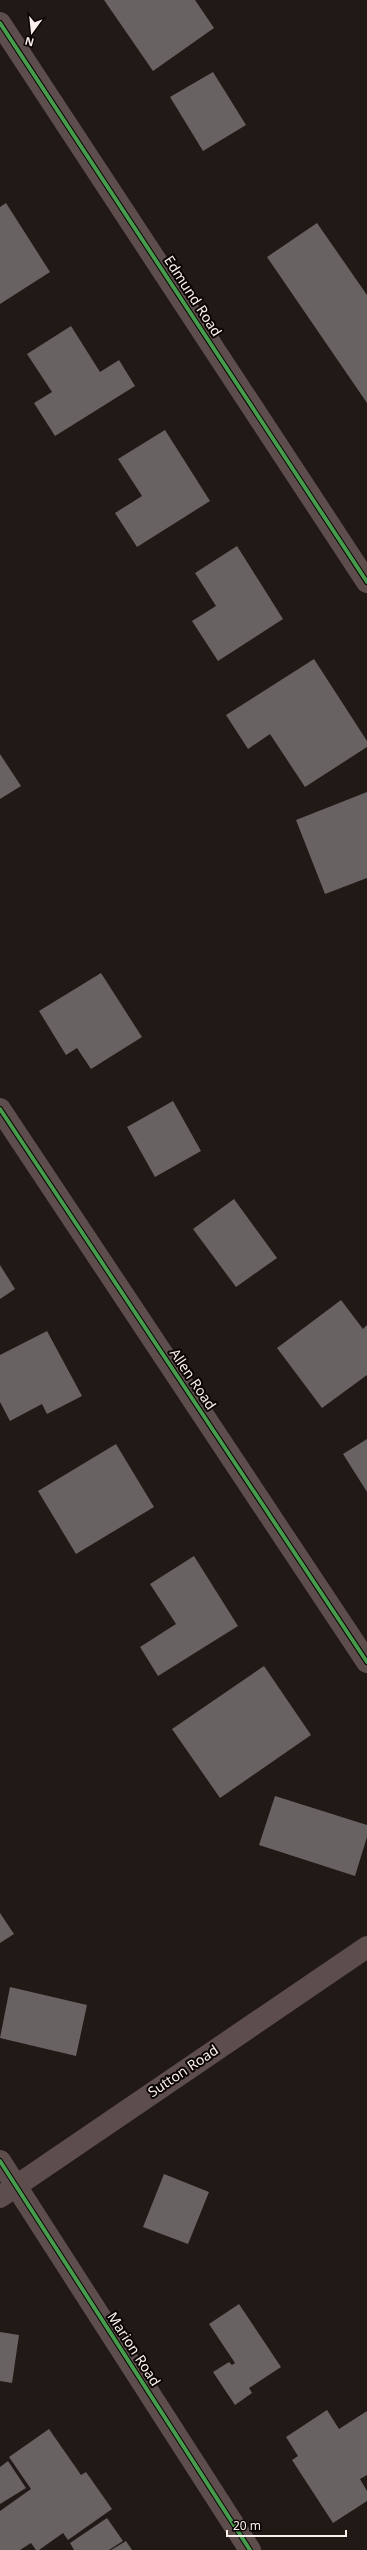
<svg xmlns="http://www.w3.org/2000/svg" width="367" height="2550" font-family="'Noto Sans',sans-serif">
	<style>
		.building { fill: #686262 }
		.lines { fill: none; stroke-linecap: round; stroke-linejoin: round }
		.minor { stroke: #5e4d4d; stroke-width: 22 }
		.cycleway-casing { stroke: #0a0503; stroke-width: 6 }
		.cycleway { stroke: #469c4c; stroke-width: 4 }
		.labels { text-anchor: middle; stroke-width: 4; stroke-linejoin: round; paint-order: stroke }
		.street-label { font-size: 14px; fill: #faefeb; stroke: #0a0503 }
	</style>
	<rect width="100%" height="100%" fill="#211916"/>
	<path class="building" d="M 104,0 L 195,0 L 214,28 L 153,71 Z
		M 213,72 L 246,125 L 203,151 L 170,97 Z
		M 6,203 L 50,272 L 0,304 L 0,207 Z
		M 317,223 L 367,295 L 367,403 L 267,257 Z
		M 71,326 L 100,372 L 119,360 L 135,386 L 55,436 L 34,403 L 52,392 L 27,354 Z
		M 165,430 L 210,501 L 137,547 L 115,513 L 142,496 L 118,459 Z
		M 237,546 L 283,619 L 218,661 L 192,621 L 216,606 L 195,573 Z
		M 314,659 L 367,741 L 367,747 L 305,787 L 270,734 L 248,749 L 226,715 Z
		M 0,754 L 21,786 L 0,799 Z
		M 367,792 L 367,878 L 325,894 L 296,820 Z
		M 101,973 L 142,1037 L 91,1069 L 77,1048 L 66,1055 L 39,1011 Z
		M 173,1101 L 201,1151 L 155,1177 L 127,1127 Z
		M 234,1199 L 277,1258 L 236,1287 L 193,1229 Z
		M 0,1265 L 15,1289 L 0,1299 Z
		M 341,1300 L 363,1329 L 367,1325 L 367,1375 L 322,1408 L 277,1348 Z
		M 47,1331 L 82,1396 L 47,1414 L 42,1404 L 10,1421 L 0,1402 L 0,1355 Z
		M 367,1439 L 367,1492 L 343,1454 Z
		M 116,1444 L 154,1507 L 76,1554 L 38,1491 Z
		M 194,1556 L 238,1626 L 158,1676 L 140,1647 L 176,1624 L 150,1584 Z
		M 264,1666 L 311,1735 L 220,1798 L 172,1729 Z
		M 275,1796 L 367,1825 L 367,1837 L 355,1876 L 259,1845 Z
		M 0,1913 L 14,1934 L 0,1943 Z
		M 10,1987 L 87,2005 L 76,2056 L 0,2038 Z
		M 164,2174 L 209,2192 L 188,2244 L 143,2227 Z
		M 239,2304 L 281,2367 L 249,2388 L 252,2393 L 235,2405 L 213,2372 L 229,2362 L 232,2365 L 235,2363 L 209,2324 Z
		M 0,2332 L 19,2335 L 12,2383 L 0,2381 Z
		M 327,2410 L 339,2429 L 367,2411 L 367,2475 L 360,2479 L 367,2491 L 367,2501 L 333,2523 L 292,2460 L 298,2456 L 286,2437 Z
		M 49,2429 L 81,2475 L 86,2472 L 112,2509 L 68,2540 L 63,2533 L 39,2550 L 36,2550 L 31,2543 L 20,2550 L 0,2550 L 0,2511 L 31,2489 L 9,2457 Z
		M 8,2461 L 26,2488 L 0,2504 L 0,2467 Z
		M 107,2518 L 123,2541 L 109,2550 L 74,2550 L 70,2543 Z
		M 126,2541 L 132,2550 L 111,2550 Z"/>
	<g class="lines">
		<path class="minor" d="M 0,23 L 367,582
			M 0,1109 L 367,1662
			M 0,2161 L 250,2550
			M 0,2197 L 367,1947"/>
		<defs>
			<path id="cycleway" d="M 0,23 L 367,582
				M 0,1109 L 367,1662
				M 0,2161 L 250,2550"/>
		</defs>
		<use href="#cycleway" class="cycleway-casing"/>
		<use href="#cycleway" class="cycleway"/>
	</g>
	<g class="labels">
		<g class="street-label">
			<text transform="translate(193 296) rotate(57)" y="5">Edmund Road</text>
			<text transform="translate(193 1379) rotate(56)" y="5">Allen Road</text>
			<text transform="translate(183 2071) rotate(-34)" y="5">Sutton Road</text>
			<text transform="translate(134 2349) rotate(57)" y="5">Marion Road</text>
		</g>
	</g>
	<g transform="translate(32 32) rotate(195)" stroke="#0a0503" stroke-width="3" paint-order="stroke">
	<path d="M0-3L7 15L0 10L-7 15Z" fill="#faefeb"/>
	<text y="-6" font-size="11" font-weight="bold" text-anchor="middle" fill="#faefeb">N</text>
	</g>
	<path d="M227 2530v6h119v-6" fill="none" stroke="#faefeb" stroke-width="2"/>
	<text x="233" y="2530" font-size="12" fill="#faefeb" stroke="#0a0503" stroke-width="3" paint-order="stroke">20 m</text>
</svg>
